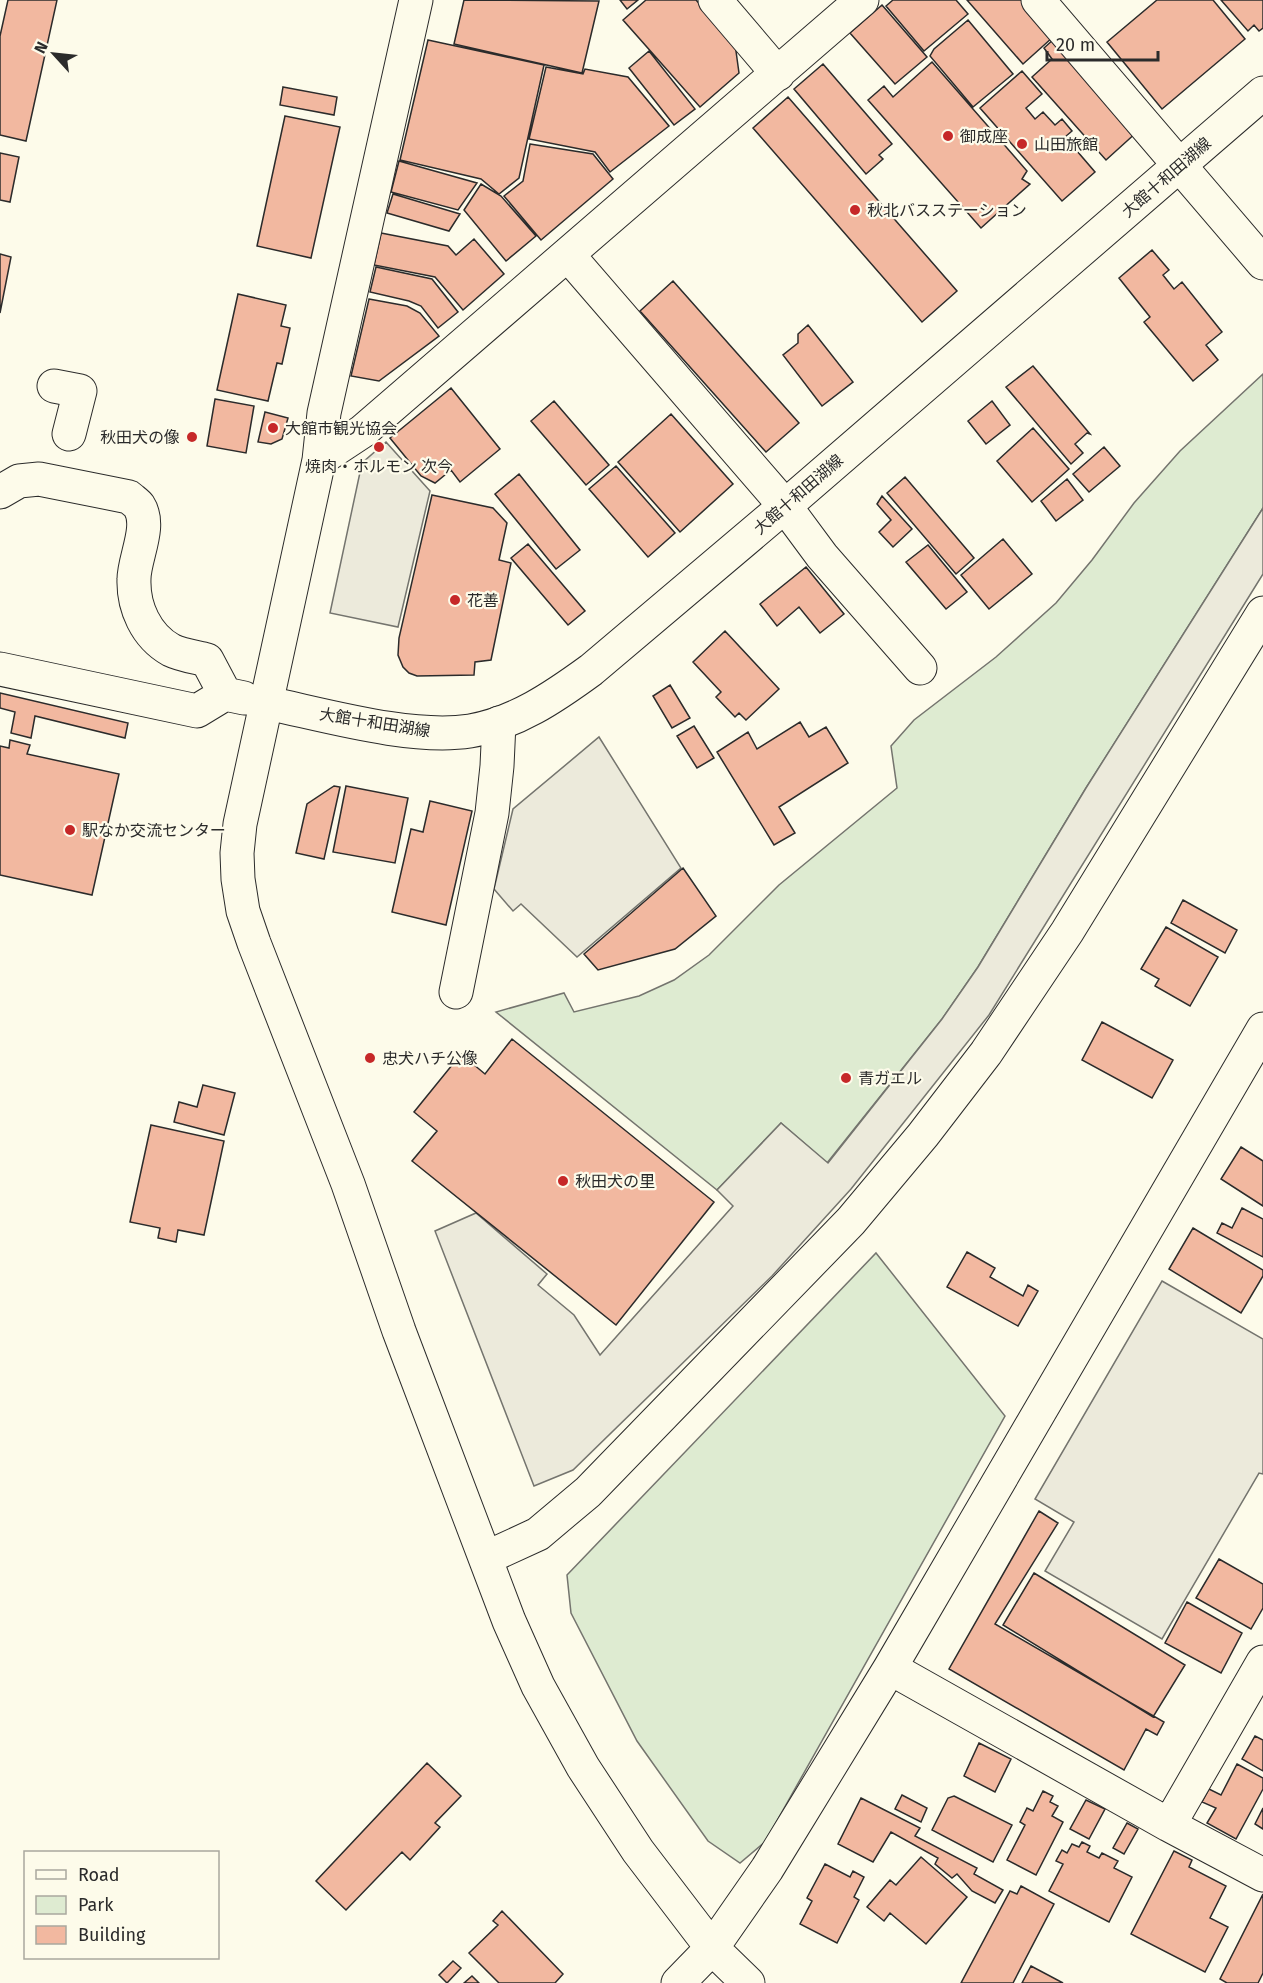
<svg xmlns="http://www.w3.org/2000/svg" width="1263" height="1983" font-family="'Fira Sans','Noto Sans JP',sans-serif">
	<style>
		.green { fill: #deebd1; stroke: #74746e; stroke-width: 1.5 }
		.parking { fill: #eceadb; stroke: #74746e; stroke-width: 1.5 }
		.building { fill: #f2b8a0; stroke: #2b2b2b; stroke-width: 1.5 }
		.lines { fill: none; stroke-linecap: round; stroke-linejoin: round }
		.minor-casing { stroke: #2b2b2b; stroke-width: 35 }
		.major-casing { stroke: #2b2b2b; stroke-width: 35 }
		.minor { stroke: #fdfbea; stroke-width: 33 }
		.major { stroke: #fdfbea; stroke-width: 33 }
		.poi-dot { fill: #c62828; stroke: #fdfbea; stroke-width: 2 }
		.labels { text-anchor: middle; stroke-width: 4.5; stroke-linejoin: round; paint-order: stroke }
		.poi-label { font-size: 16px; fill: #2b2b2b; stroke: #fdfbea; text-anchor: start }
		.street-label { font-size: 16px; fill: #2b2b2b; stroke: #fdfbea }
	</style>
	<rect width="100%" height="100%" fill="#fdfbea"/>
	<path class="green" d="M 1263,374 L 1263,508 L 1086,788 L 978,967 L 942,1019 L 827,1163 L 781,1123 L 717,1190 L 496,1012 L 564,993 L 574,1012 L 639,996 L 674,980 L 709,955 L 779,885 L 897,788 L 891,746 L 914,720 L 996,657 L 1056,603 L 1092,560 L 1134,503 L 1180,451 Z
		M 876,1253 L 1005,1416 L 765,1842 L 740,1863 L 708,1841 L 637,1741 L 571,1613 L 567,1575 Z"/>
	<path class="parking" d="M 386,442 L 430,491 L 398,627 L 330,613 L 362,463 Z
		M 1263,508 L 1263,574 L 989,1015 L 851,1189 L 772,1276 L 573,1470 L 534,1486 L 435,1231 L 476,1213 L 547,1274 L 538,1285 L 574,1315 L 600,1355 L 733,1206 L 717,1190 L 781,1123 L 828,1163 L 942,1019 L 978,967 L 1086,788 Z
		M 599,737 L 681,868 L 577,957 L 521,904 L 513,911 L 494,889 L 513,809 Z
		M 1162,1281 L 1263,1339 L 1263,1474 L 1259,1473 L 1162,1639 L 1045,1571 L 1074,1522 L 1035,1499 Z"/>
	<path class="building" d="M 8,0 L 57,0 L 26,141 L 0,135 L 0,36 Z
		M 464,0 L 599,1 L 582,73 L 454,44 Z
		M 620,0 L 638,0 L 627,9 Z
		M 646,0 L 696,0 L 735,44 L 739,73 L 700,107 L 623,20 Z
		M 893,0 L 956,0 L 968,14 L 924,51 L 886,6 Z
		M 967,0 L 1021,0 L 1053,37 L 1023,64 Z
		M 1157,0 L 1213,0 L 1245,39 L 1162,109 L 1107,42 Z
		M 1221,0 L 1263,0 L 1263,28 L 1259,31 L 1254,25 L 1248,31 Z
		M 882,5 L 927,57 L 895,84 L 850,33 Z
		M 968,20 L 1013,74 L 973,107 L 930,56 L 934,49 Z
		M 1055,38 L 1138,131 L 1106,160 L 1032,77 L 1052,59 L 1044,48 Z
		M 428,40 L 544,65 L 519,178 L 499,194 L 481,179 L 400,160 Z
		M 649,51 L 695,109 L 674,125 L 629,68 Z
		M 932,62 L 1027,171 L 1022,179 L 1030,184 L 981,228 L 868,100 L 884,86 L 893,97 Z
		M 823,64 L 892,144 L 879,155 L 883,159 L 866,174 L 794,89 Z
		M 546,67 L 583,74 L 585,69 L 628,77 L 669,126 L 610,172 L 595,152 L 529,139 Z
		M 1022,71 L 1042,94 L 1026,108 L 1035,119 L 1043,112 L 1055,125 L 1062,119 L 1072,131 L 1065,137 L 1095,172 L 1062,201 L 980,108 Z
		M 283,87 L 337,97 L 334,115 L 280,105 Z
		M 788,97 L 957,291 L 922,322 L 753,128 Z
		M 285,116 L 340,127 L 311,258 L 257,246 Z
		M 530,144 L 593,154 L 613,179 L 541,240 L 504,196 L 523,181 Z
		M 0,153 L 19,157 L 10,202 L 0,200 Z
		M 399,161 L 477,183 L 458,210 L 391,192 Z
		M 481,184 L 501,196 L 536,236 L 506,261 L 464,210 Z
		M 393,194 L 460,214 L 449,231 L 387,213 Z
		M 381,233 L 448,246 L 456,255 L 474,239 L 504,274 L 463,310 L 435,277 L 374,265 Z
		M 1152,250 L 1169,270 L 1163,275 L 1174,289 L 1182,282 L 1222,332 L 1206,345 L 1218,360 L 1193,381 L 1144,322 L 1150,317 L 1119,278 Z
		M 0,254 L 11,257 L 0,313 Z
		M 376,267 L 432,279 L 458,312 L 438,328 L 421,306 L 409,301 L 370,292 Z
		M 673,281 L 799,423 L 766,452 L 640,311 Z
		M 238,294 L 286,305 L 281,326 L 290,328 L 282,364 L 277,363 L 268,401 L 217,390 Z
		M 369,299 L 407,306 L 420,313 L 439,336 L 379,381 L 351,376 Z
		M 808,325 L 853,382 L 822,406 L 783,355 L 798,343 L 798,334 Z
		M 1033,366 L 1090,434 L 1087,433 L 1075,444 L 1083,453 L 1071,464 L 1006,387 Z
		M 451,388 L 500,449 L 460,482 L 451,470 L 435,483 L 421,476 L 390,438 Z
		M 215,399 L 254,406 L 246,453 L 207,446 Z
		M 554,401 L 609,465 L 586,485 L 531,421 Z
		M 992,401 L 1010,425 L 986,444 L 968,421 Z
		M 265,412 L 288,418 L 282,439 L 271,444 L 258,442 Z
		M 671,414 L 733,484 L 680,532 L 618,462 Z
		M 1033,428 L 1069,469 L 1032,502 L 997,461 Z
		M 1104,447 L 1120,466 L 1089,492 L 1073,474 Z
		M 616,466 L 675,533 L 648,557 L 589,489 Z
		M 519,474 L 580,550 L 556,569 L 495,494 Z
		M 905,477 L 974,558 L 956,574 L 887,493 Z
		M 1067,479 L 1083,500 L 1056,521 L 1041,501 Z
		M 432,495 L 493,508 L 507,523 L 499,560 L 511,563 L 491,660 L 475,662 L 474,675 L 417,676 L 409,673 L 403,667 L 398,655 L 399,638 Z
		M 882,496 L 912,529 L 893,547 L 879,532 L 891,520 L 877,504 Z
		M 1003,539 L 1032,574 L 989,609 L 961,575 Z
		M 528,544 L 585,611 L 568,625 L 511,558 Z
		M 928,545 L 967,592 L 946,609 L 906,562 Z
		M 806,567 L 844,614 L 820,633 L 799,607 L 777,626 L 760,604 Z
		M 725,631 L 779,689 L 746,720 L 739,713 L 735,717 L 716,697 L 721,692 L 693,662 Z
		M 670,685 L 690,718 L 672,728 L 653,696 Z
		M 0,693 L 128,723 L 125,738 L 35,716 L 31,738 L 11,733 L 15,712 L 0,708 Z
		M 800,722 L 809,737 L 826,727 L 848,763 L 779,807 L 795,833 L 774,845 L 717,752 L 748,732 L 757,749 Z
		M 694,726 L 714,758 L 697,768 L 677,736 Z
		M 10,740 L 30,745 L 27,754 L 119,774 L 92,895 L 0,875 L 0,746 L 9,748 Z
		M 334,786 L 340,787 L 324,859 L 296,853 L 307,804 Z
		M 346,786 L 408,798 L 395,863 L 333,852 Z
		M 430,801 L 472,811 L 446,925 L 392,912 L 411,829 L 423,832 Z
		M 683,868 L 716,916 L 675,949 L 598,970 L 584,954 Z
		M 1183,900 L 1237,930 L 1225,953 L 1171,923 Z
		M 1166,927 L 1218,957 L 1190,1006 L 1155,986 L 1159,979 L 1141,969 Z
		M 1102,1022 L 1173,1060 L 1152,1098 L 1082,1060 Z
		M 512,1039 L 714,1202 L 616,1325 L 412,1161 L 437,1131 L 414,1112 L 461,1054 L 485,1074 Z
		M 203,1085 L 235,1093 L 224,1135 L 174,1122 L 179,1102 L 197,1107 Z
		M 151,1125 L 224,1141 L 204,1235 L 178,1230 L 176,1242 L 158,1238 L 160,1228 L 130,1222 Z
		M 1241,1147 L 1263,1161 L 1263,1206 L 1221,1179 Z
		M 1242,1208 L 1263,1219 L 1263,1257 L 1217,1233 L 1222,1223 L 1232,1228 Z
		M 1193,1228 L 1263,1270 L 1263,1276 L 1241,1313 L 1169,1269 Z
		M 967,1252 L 995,1268 L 990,1277 L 1023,1296 L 1028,1285 L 1038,1291 L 1018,1326 L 947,1287 Z
		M 1039,1511 L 1058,1523 L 995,1624 L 1164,1722 L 1157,1735 L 1146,1729 L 1124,1770 L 949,1669 Z
		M 1219,1559 L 1263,1584 L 1263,1608 L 1251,1629 L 1196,1598 Z
		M 1034,1573 L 1185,1665 L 1153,1717 L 1003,1625 Z
		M 1187,1602 L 1242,1633 L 1221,1673 L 1165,1643 Z
		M 1255,1736 L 1263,1740 L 1263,1771 L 1242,1759 Z
		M 979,1743 L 1011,1759 L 995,1792 L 964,1776 Z
		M 427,1763 L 461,1796 L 435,1823 L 440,1827 L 410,1860 L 402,1852 L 346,1910 L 316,1881 Z
		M 1237,1764 L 1263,1778 L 1263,1789 L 1236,1839 L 1207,1823 L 1216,1808 L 1202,1802 L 1209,1789 L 1221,1795 Z
		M 1043,1791 L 1053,1796 L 1050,1802 L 1058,1806 L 1052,1816 L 1063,1822 L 1036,1875 L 1007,1860 L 1025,1825 L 1020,1822 L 1027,1808 L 1033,1811 Z
		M 902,1795 L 927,1808 L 921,1822 L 895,1809 Z
		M 954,1796 L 1012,1825 L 993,1862 L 932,1830 L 948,1798 Z
		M 861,1798 L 920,1828 L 915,1836 L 977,1868 L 974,1874 L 1003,1890 L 995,1903 L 972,1891 L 957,1874 L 952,1878 L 935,1864 L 938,1858 L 891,1832 L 873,1862 L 838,1844 Z
		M 1086,1800 L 1105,1809 L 1089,1839 L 1070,1829 Z
		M 1263,1808 L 1263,1829 L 1255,1824 Z
		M 1127,1823 L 1138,1829 L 1124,1854 L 1113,1848 Z
		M 1082,1842 L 1090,1846 L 1087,1852 L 1099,1858 L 1102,1853 L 1118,1861 L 1114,1868 L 1132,1877 L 1109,1922 L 1049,1891 L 1063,1864 L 1056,1861 L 1062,1850 L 1067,1853 L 1072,1844 L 1079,1847 Z
		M 1174,1851 L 1192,1860 L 1189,1867 L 1226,1886 L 1210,1918 L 1228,1927 L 1205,1972 L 1131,1934 Z
		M 921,1857 L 967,1897 L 926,1944 L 890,1913 L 884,1921 L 867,1907 L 890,1880 L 896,1885 Z
		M 825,1864 L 850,1877 L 853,1871 L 864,1877 L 854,1897 L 859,1900 L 837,1943 L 800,1924 L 812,1901 L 807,1898 Z
		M 1021,1886 L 1054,1904 L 1013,1983 L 961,1983 L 1010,1891 L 1017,1894 Z
		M 1263,1894 L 1263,1973 L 1258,1983 L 1227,1983 L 1220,1979 Z
		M 502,1911 L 563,1974 L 555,1983 L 499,1983 L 469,1953 L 498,1925 L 493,1921 Z
		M 453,1961 L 461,1968 L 447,1983 L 439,1975 Z
		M 1031,1966 L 1063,1983 L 1022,1983 Z
		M 472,1976 L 479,1983 L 464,1983 Z"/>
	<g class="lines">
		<defs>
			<path id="minor" d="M 416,0 L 324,413 L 319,460 L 240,824 L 237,853 L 238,879 L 243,911 L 254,943 L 348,1184 L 399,1331 L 509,1621 L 538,1686 L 583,1767 L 638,1851 L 712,1948 L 748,1983
				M 715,0 L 778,74
				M 1038,0 L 1263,263
				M 568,255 L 785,506 L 822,556 L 920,668
				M 54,386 L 80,391 L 69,434
				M 319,460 L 363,431 L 862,0
				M 0,492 L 19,481 L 39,479 L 129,497 C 132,500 137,503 139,506 C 152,526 134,558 134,579 C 133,607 146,636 171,650 C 181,655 195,657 207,660 L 225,694
				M 0,669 L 197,711 L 225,694 L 244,698
				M 456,992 L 492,813 L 497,766 L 499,723
				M 486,1558 L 538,1534 L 588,1492 L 851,1221 L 923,1135 L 986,1053 L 1067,932 L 1263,613
				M 890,1668 L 1169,1825 L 1263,1875
				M 1169,1825 L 1263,1662
				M 678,1983 L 712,1948 L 767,1869 L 890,1668 L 1263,1029"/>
			<path id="major" d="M 267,703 C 325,715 411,740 470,731 C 516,723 554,697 591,670 L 785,506 L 1263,93"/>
		</defs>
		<use href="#minor" class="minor-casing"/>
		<use href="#major" class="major-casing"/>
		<use href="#minor" class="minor"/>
		<use href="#major" class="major"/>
	</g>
	<g class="poi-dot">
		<circle cx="948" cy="136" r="6"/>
		<circle cx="1022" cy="144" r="6"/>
		<circle cx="855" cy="210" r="6"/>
		<circle cx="273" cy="428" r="6"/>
		<circle cx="192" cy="437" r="6"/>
		<circle cx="379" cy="447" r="6"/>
		<circle cx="455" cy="600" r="6"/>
		<circle cx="70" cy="830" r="6"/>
		<circle cx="370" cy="1058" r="6"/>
		<circle cx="846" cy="1078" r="6"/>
		<circle cx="563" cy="1181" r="6"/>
	</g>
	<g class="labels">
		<g class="poi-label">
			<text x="960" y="142">御成座</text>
			<text x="1034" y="150">山田旅館</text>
			<text x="867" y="216">秋北バスステーション</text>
			<text x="285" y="434">大館市観光協会</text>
			<text x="180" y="443" text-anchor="end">秋田犬の像</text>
			<text x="379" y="472" text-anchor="middle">焼肉・ホルモン 次今</text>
			<text x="467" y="606">花善</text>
			<text x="82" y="836">駅なか交流センター</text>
			<text x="382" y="1064">忠犬ハチ公像</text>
			<text x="858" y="1084">青ガエル</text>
			<text x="575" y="1187">秋田犬の里</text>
		</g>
		<g class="street-label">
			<text transform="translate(1166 177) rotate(-41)" y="6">大館十和田湖線</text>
			<text transform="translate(798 494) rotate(-41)" y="6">大館十和田湖線</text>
			<text transform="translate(375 722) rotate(9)" y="6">大館十和田湖線</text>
		</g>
	</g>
	<rect x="24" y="1851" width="195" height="108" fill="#fdfbea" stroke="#a9a89e" stroke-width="1.5"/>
	<rect x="36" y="1870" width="30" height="9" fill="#fdfbea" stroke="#a9a89e" stroke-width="1.5"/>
	<text x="78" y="1881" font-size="18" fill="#2b2b2b">Road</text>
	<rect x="36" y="1896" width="30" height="18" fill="#deebd1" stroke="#a9a89e" stroke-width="1.5"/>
	<text x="78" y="1911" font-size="18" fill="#2b2b2b">Park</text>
	<rect x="36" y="1926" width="30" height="18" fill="#f2b8a0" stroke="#a9a89e" stroke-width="1.5"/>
	<text x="78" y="1941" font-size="18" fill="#2b2b2b">Building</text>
	<g transform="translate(54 54) rotate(297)" stroke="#fdfbea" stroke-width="4.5" paint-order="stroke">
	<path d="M0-4.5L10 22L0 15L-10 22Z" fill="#2b2b2b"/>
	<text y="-9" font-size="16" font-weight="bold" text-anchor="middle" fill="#2b2b2b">N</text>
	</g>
	<path d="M1047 51v9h111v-9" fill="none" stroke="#2b2b2b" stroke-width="3"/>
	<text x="1056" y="51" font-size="18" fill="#2b2b2b" stroke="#fdfbea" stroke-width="4.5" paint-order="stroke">20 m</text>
</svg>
